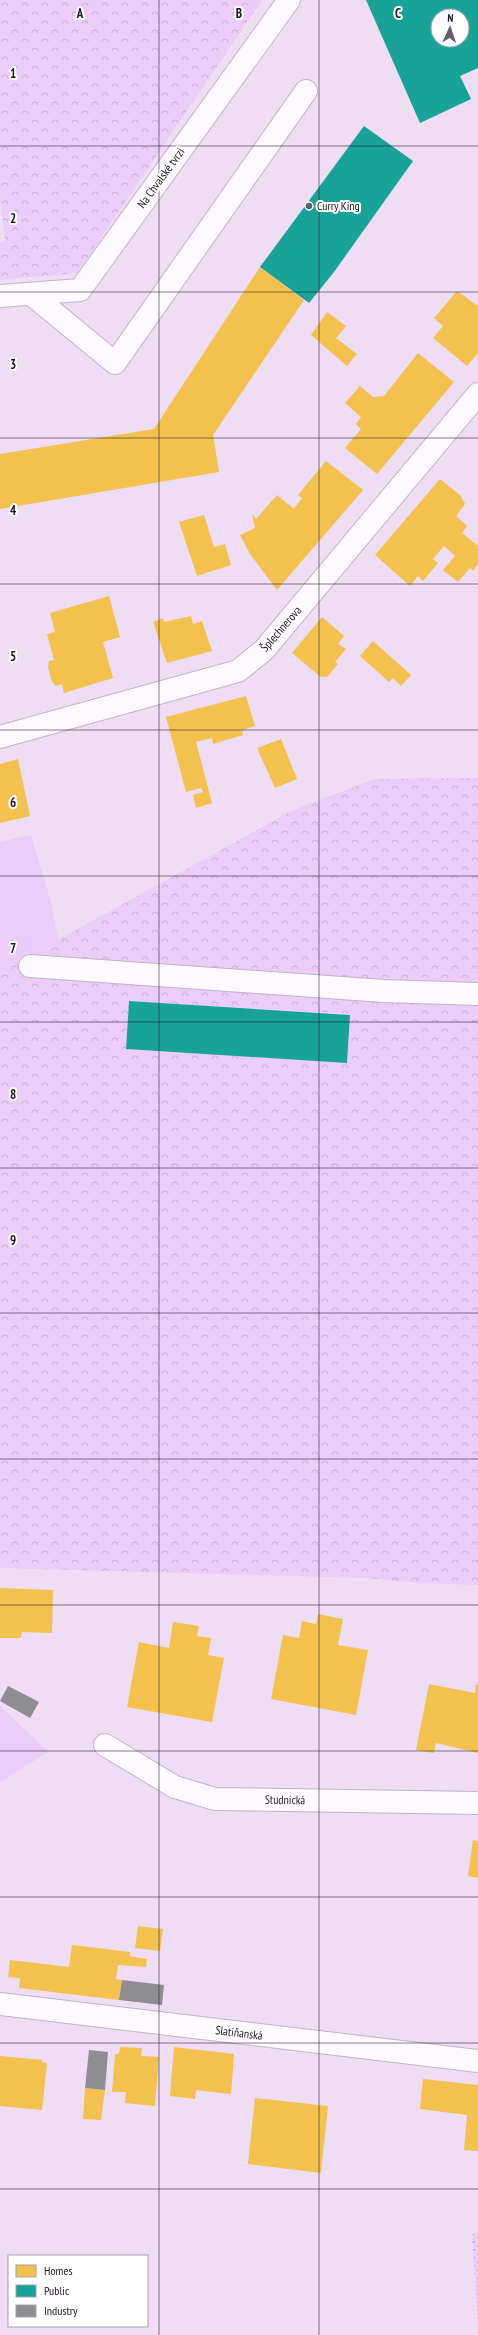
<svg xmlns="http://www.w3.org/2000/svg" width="478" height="2335" font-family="'PT Sans Narrow',sans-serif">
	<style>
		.grass { fill: #ecccf8 }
		.park { fill: url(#park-crowns); fill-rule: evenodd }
		.garden { fill: url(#garden-dots) }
		.homes { fill: #f2c14e }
		.public { fill: #17a398; fill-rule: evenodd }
		.industry { fill: #8d8d92 }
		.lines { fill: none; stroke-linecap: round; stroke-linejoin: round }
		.minor-casing { stroke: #c1b4c7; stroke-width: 24 }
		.minor { stroke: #fcfafe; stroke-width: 22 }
		.grid { fill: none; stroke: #201525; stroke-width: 1; stroke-opacity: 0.55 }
		.poi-dot { fill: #685b6e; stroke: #fff; stroke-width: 1.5 }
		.labels { text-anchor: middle; stroke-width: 4; stroke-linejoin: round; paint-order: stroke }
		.street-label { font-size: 12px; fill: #201525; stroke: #fff }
		.poi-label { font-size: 12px; fill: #201525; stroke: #fff; text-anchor: start }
		.grid-label { font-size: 13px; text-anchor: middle; font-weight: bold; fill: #201525; stroke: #fff; stroke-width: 4; stroke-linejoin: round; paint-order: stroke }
	</style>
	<defs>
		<pattern id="park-crowns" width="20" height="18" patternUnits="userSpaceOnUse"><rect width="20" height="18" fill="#ecccf8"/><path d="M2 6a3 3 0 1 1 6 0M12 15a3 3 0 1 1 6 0" fill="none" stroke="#caaed4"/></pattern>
		<pattern id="garden-dots" width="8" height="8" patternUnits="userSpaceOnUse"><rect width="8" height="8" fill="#ecccf8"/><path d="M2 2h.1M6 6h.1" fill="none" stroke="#caaed4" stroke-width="1.8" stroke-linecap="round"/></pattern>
	</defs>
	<rect width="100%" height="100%" fill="#eeddf5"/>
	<path class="grass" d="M 31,835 L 52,906 L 58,940 L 0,969 L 0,842 Z
		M 0,1706 L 48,1752 L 0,1782 Z"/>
	<path class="park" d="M 0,0 L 262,0 L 77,273 L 0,280 L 0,242 L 5,240 L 0,199 Z
		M 478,778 L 478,1585 L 418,1583 L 367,1578 L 0,1568 L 0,969 L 58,940 L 291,811 L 375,779 ZM 129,1001 L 350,1014 L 347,1063 L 126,1049 Z"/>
	<path class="garden" d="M 478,2233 L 478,2327 L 472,2234 Z"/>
	<path class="homes" d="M 260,267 L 304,300 L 213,435 L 219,472 L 0,509 L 0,454 L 154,429 Z
		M 457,291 L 478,306 L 478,353 L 467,366 L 433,338 L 443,326 L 434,318 Z
		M 327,312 L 346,326 L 336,338 L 357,354 L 347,366 L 311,335 Z
		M 418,353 L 454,382 L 377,474 L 345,448 L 361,429 L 356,424 L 361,417 L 345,403 L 360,386 L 373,397 L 384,396 Z
		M 326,461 L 363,490 L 277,590 L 250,554 L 240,535 L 255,528 L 252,514 L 256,519 L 277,495 L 294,509 L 302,498 L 298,495 Z
		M 440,479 L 461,496 L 465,504 L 456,516 L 467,526 L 462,533 L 478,546 L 478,564 L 473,571 L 470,568 L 458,582 L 443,570 L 455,556 L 444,546 L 433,559 L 438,563 L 423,581 L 418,576 L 410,586 L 375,555 Z
		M 204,515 L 214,547 L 225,544 L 231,565 L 197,576 L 179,522 Z
		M 109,596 L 120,637 L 103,642 L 113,678 L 64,693 L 62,684 L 56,686 L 52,682 L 48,667 L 49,661 L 54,660 L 47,634 L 55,632 L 50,613 Z
		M 191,616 L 193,624 L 202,621 L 212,651 L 167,663 L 153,622 L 163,618 L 164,622 Z
		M 322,617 L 344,636 L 338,644 L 346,649 L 335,662 L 338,664 L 327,677 L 321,677 L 292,653 Z
		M 373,641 L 411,675 L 401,686 L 393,678 L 389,682 L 360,656 Z
		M 246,696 L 255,726 L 242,730 L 243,735 L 213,744 L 212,738 L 196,742 L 212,803 L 196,808 L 193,795 L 203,792 L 201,788 L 186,792 L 166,717 Z
		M 281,739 L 297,779 L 275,788 L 257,748 Z
		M 18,759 L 30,816 L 0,823 L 0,764 Z
		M 0,1588 L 53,1590 L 52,1633 L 22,1632 L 21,1638 L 0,1638 Z
		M 318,1614 L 343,1619 L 338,1645 L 368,1650 L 356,1715 L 271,1699 L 283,1635 L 299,1638 L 302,1621 L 316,1624 Z
		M 173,1622 L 199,1626 L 197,1636 L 211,1638 L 208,1655 L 224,1658 L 212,1722 L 127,1707 L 139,1642 L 169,1648 Z
		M 429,1684 L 475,1693 L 476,1684 L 478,1685 L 478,1753 L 436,1743 L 434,1753 L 416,1750 Z
		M 473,1840 L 478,1841 L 478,1878 L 468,1876 Z
		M 138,1926 L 163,1929 L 160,1951 L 135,1948 Z
		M 72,1945 L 130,1952 L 129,1956 L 147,1959 L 146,1967 L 118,1965 L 116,1979 L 122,1980 L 119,2000 L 19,1988 L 20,1978 L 8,1977 L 10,1960 L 69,1967 Z
		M 120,2047 L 142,2048 L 141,2056 L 159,2057 L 155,2106 L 125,2103 L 126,2092 L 112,2092 L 115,2054 L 119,2054 Z
		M 174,2047 L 234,2054 L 231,2094 L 196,2090 L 195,2099 L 170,2096 Z
		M 0,2056 L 42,2060 L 42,2062 L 47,2063 L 42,2110 L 0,2106 Z
		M 423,2079 L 478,2085 L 478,2151 L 464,2150 L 467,2115 L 420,2109 Z
		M 85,2088 L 105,2090 L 101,2120 L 83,2119 Z
		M 255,2098 L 328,2106 L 321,2173 L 248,2164 Z"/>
	<path class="public" d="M 366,0 L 478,0 L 478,68 L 460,76 L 471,99 L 420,123 ZM 438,16 L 462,16 L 462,40 L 438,40 Z
		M 364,126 L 413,161 L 334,272 L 309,303 L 260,267 Z
		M 129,1001 L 350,1015 L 347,1063 L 126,1049 Z"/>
	<path class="industry" d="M 8,1686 L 39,1702 L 30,1718 L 0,1701 Z
		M 122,1980 L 164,1985 L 162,2005 L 119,2000 Z
		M 89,2050 L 108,2052 L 105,2090 L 85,2088 Z"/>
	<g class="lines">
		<defs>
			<path id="minor" d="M 31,294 L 115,363 L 306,91
				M 0,296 L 80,290 L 289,0
				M 0,737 L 238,671 L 264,650 L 478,394
				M 30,966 L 384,991 L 478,994
				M 105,1745 L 175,1787 L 215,1799 L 478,1803
				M 0,2004 L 478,2061"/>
		</defs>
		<use href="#minor" class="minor-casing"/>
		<use href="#minor" class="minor"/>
	</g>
	<path class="grid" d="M 159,0 L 159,2335M 319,0 L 319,2335M 0,146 L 478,146M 0,292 L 478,292M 0,438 L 478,438M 0,584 L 478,584M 0,730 L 478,730M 0,876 L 478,876M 0,1022 L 478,1022M 0,1168 L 478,1168M 0,1313 L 478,1313M 0,1459 L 478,1459M 0,1605 L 478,1605M 0,1751 L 478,1751M 0,1897 L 478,1897M 0,2043 L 478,2043M 0,2189 L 478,2189"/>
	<circle class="poi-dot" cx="309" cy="206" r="4"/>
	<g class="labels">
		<g class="street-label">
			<text transform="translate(161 178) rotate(-54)" y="4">Na Chvalské tvrzi</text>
			<text transform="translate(281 629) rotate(-49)" y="4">Šplechnerova</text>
			<text transform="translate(285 1800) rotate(1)" y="4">Studnická</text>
			<text transform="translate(239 2033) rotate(7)" y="4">Slatiňanská</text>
		</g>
		<g class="poi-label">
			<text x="317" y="210">Curry King</text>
		</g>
	</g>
	<g class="grid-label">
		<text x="80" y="18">A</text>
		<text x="239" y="18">B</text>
		<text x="398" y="18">C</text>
		<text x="13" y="78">1</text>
		<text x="13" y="223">2</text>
		<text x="13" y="369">3</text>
		<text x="13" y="515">4</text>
		<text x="13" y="661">5</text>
		<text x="13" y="807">6</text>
		<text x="13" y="953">7</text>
		<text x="13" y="1099">8</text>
		<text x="13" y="1245">9</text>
	</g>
	<rect x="8" y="2255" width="140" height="72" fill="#ffffff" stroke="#a6a1a8"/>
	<rect x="16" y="2265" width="20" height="12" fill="#f2c14e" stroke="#a6a1a8"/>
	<text x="44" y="2275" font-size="12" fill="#201525">Homes</text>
	<rect x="16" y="2285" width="20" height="12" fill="#17a398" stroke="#a6a1a8"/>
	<text x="44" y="2295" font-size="12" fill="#201525">Public</text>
	<rect x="16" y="2305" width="20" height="12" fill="#8d8d92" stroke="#a6a1a8"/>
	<text x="44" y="2315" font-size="12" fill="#201525">Industry</text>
	<g transform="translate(450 28) rotate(3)"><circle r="19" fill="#ffffff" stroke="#a6a1a8"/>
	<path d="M0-3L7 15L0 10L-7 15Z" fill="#685b6e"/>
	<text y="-6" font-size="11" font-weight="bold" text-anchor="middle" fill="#201525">N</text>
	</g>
</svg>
